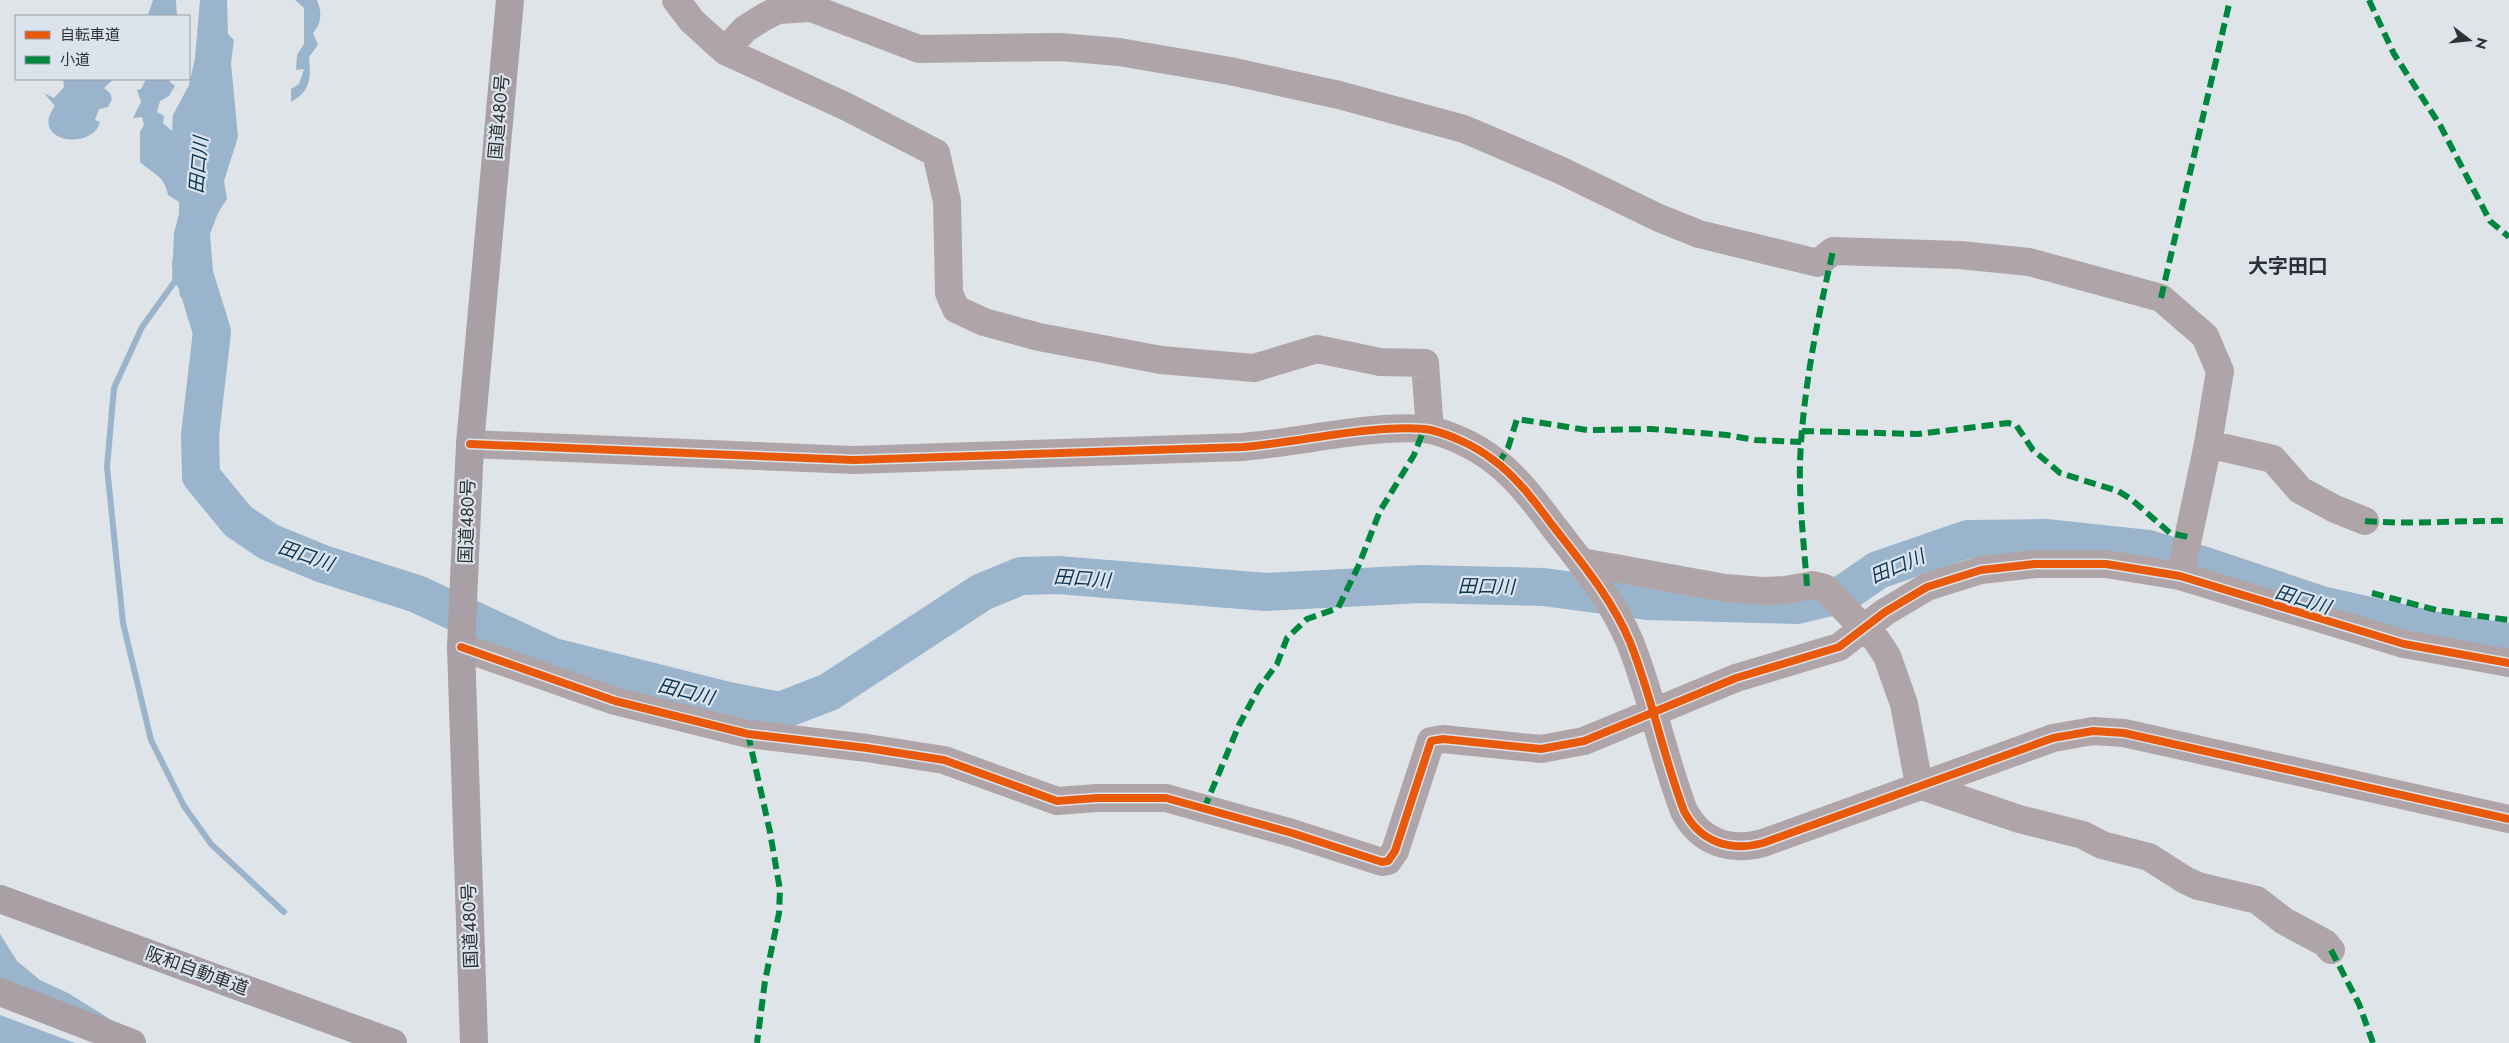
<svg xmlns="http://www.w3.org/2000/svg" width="2509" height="1043" font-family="Jost,'Noto Sans JP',sans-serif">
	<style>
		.water { fill: #9ab4cb }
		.pier { fill: #dfe4e9 }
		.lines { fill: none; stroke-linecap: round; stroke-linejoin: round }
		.stream { stroke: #9ab4cb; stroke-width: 6 }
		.river { stroke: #9ab4cb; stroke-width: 38 }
		.minor { stroke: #afa5a8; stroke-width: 28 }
		.highway { stroke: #a8a0a5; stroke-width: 28 }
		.quiet { stroke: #00873e; stroke-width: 6; stroke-dasharray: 12 6; stroke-linecap: butt }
		.cycleway-casing { stroke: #dbe4ed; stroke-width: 11 }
		.cycleway { stroke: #e8590c; stroke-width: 8 }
		.labels { text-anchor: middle; stroke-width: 4.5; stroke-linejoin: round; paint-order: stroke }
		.street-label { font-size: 18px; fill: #2e3135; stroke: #dbe4ed }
		.water-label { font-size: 19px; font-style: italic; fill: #0a3654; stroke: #dbe4ed }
		.quarter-label { font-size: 20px; font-weight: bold; fill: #2e3135; stroke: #dbe4ed }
	</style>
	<rect width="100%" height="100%" fill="#dfe4e9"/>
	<path class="water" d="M 153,0 L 176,0 L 177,16 L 150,16 L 148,15 Z
		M 200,0 L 227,0 L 228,34 L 234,40 L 231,63 L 238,137 L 224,181 L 227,199 L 218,213 L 210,234 L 213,271 L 205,273 L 206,281 L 216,285 L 218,313 L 212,315 C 197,310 193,302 180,297 L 179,288 L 172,280 L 174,233 L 179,214 L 179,202 L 168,195 C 165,176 153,174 140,162 L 140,132 L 144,125 L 142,117 L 133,118 L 141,102 L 137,90 L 141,89 L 146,79 L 172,79 L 169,81 L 175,86 L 169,96 L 160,101 L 157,112 L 164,116 L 163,123 L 172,131 L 173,115 L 189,85 L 195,58 Z
		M 295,0 L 317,0 C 322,13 322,22 313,33 L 318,45 L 309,57 C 311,78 311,91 291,102 L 291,89 L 299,84 L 304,69 L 296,70 L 297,55 L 304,44 L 304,8 Z
		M 63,79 L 114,79 L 104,88 L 110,93 L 112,99 L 108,107 L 99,109 L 95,120 L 100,122 C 99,125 97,130 94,132 C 75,149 32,136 55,106 L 44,93 L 54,98 L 64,87 Z
		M 0,934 L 17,961 L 40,980 L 68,993 L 129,1031 L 76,1035 L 80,1043 L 0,1043 Z"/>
	<path class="pier" d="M 0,979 L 148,1036 L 158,1043 L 93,1043 L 80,1038 L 83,1043 L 75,1043 L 0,1015 Z"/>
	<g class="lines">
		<path class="stream" d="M 178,277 L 142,327 L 114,388 L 107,467 L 123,623 L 151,740 L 184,806 L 211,844 L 284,912"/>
		<path class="river" d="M 191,264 L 212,332 L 200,435 L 201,476 L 238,521 L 269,542 L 323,564 L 417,594 L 553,657 L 728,701 L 780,711 L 829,692 L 982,592 L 1021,576 L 1058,575 L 1266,592 L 1420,584 L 1544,587 L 1647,601 L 1797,605 L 1843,594 L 1878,570 L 1968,539 L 2045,538 L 2148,549 L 2205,566 L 2321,605 L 2450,634 L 2509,642"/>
		<path class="minor" d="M 676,0 L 692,21 L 725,51 L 847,107 L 936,153 L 947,201 L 949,293 L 956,309 L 984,322 L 1039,337 L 1161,360 L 1254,368 L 1317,349 L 1380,362 L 1425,363 L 1430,430
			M 725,51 L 745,29 L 764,17 L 778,10 L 811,8 L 919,49 L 1060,47 L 1119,52 L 1230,71 L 1339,95 L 1464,129 L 1560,170 L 1659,218 L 1699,234 L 1818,263 L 1833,251 L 1960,255 L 2029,262 L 2161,298 L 2205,336 L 2220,371 L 2208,444 L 2180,576
			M 470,444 L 854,460 L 1243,447 C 1291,443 1337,432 1385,429 C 1400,428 1417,427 1431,430 C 1451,435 1475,446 1492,459 C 1516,476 1535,502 1553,526 C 1581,562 1612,599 1630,642 C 1652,697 1663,756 1684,811 C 1700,842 1730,852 1763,843 L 2053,738 L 2093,731 L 2124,733 L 2509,819
			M 2208,444 L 2273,459 L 2300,490 L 2335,509 L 2365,521
			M 1582,562 L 1725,588 L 1763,591 L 1785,590 L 1813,585 L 1825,588 L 1863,628 L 1875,638 L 1887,656 L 1904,704 L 1919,785
			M 461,647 L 615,701 L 748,734 L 867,748 L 944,760 L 1057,801 L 1097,798 L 1166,798 L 1292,833 L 1382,862 L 1388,861 L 1395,851 L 1431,741 L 1443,739 L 1541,749 L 1584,741 L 1736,678 L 1839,647 L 1885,612 L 1927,587 L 1981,570 L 2035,564 L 2106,564 L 2180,576 L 2404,644 L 2509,663
			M 1919,785 L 2019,819 L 2083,835 L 2102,845 L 2149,857 L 2185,880 L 2198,886 L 2257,900 L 2284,921 L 2325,943 L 2331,950"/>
		<path class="highway" d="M 0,899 L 393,1043
			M 0,992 L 132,1043
			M 474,1043 L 461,647 L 470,444 L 510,0"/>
		<path class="quiet" d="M 2369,0 L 2394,54 L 2440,125 L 2490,221 L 2509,237
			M 2161,298 L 2230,0
			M 1802,431 L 1918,434 L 2008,423 L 2016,425 L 2033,450 L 2060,473 L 2118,491 L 2131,499 L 2170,533 L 2188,537
			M 1498,464 L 1508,448 L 1517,419 L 1587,430 L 1651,429 L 1727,435 L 1755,440 L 1801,442
			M 2365,521 C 2413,525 2461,520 2509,521
			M 1807,586 C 1804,545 1799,503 1800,461 C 1803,390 1817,321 1833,251
			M 2372,593 L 2436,610 L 2509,620
			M 748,734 L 770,832 L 780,890 L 779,913 L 765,981 L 757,1043
			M 1204,809 L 1239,725 L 1259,688 L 1277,664 L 1287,638 L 1307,619 L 1338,608 L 1358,567 L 1380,511 L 1414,455 L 1424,429
			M 2331,950 L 2359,1004 L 2373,1043"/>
		<defs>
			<path id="cycleway" d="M 470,444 L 854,460 L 1243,447 C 1291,443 1337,432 1385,429 C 1400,428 1417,427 1431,430 C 1451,435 1475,446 1492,459 C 1516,476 1535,502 1553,526 C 1581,562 1612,599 1630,642 C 1652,697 1663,756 1684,811 C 1700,842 1730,852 1763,843 L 2053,738 L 2093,731 L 2124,733 L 2509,819
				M 461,647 L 615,701 L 748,734 L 867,748 L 944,760 L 1057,801 L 1097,798 L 1166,798 L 1292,833 L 1382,862 L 1388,861 L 1395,851 L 1431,741 L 1443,739 L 1541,749 L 1584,741 L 1736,678 L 1839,647 L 1885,612 L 1927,587 L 1981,570 L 2035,564 L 2106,564 L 2180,576 L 2404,644 L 2509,663"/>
		</defs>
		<use href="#cycleway" class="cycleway-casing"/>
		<use href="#cycleway" class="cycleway"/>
	</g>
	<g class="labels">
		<g class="street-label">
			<text transform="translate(499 117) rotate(-85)" y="6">国道480号</text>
			<text transform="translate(467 521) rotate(-88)" y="6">国道480号</text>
			<text transform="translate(470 926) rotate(-92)" y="6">国道480号</text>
			<text transform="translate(197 971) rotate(20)" y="6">阪和自動車道</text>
		</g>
		<g class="water-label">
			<text transform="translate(198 165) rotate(-85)" y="7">田口川</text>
			<text transform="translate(306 555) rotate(19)" y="7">田口川</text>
			<text transform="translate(1897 566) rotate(-23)" y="7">田口川</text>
			<text transform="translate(1082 578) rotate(4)" y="7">田口川</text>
			<text transform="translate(1486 586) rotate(1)" y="7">田口川</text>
			<text transform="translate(2303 599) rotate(17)" y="7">田口川</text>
			<text transform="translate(686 691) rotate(14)" y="7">田口川</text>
		</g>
		<g class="quarter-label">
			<text x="2288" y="273">大字田口</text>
		</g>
	</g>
	<rect x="15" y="15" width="175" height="65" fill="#dbe4ed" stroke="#969ca3"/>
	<rect x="25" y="31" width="25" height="8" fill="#e8590c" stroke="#969ca3"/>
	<text x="60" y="40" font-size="15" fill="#2e3135">自転車道</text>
	<rect x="25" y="56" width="25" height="8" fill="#00873e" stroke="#969ca3"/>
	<text x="60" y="65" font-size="15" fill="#2e3135">小道</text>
	<g transform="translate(2469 40) rotate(106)" stroke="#dbe4ed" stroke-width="4" paint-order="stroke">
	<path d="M0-4L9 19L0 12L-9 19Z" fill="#2e3135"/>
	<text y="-8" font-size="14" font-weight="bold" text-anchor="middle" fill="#2e3135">N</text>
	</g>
</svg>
